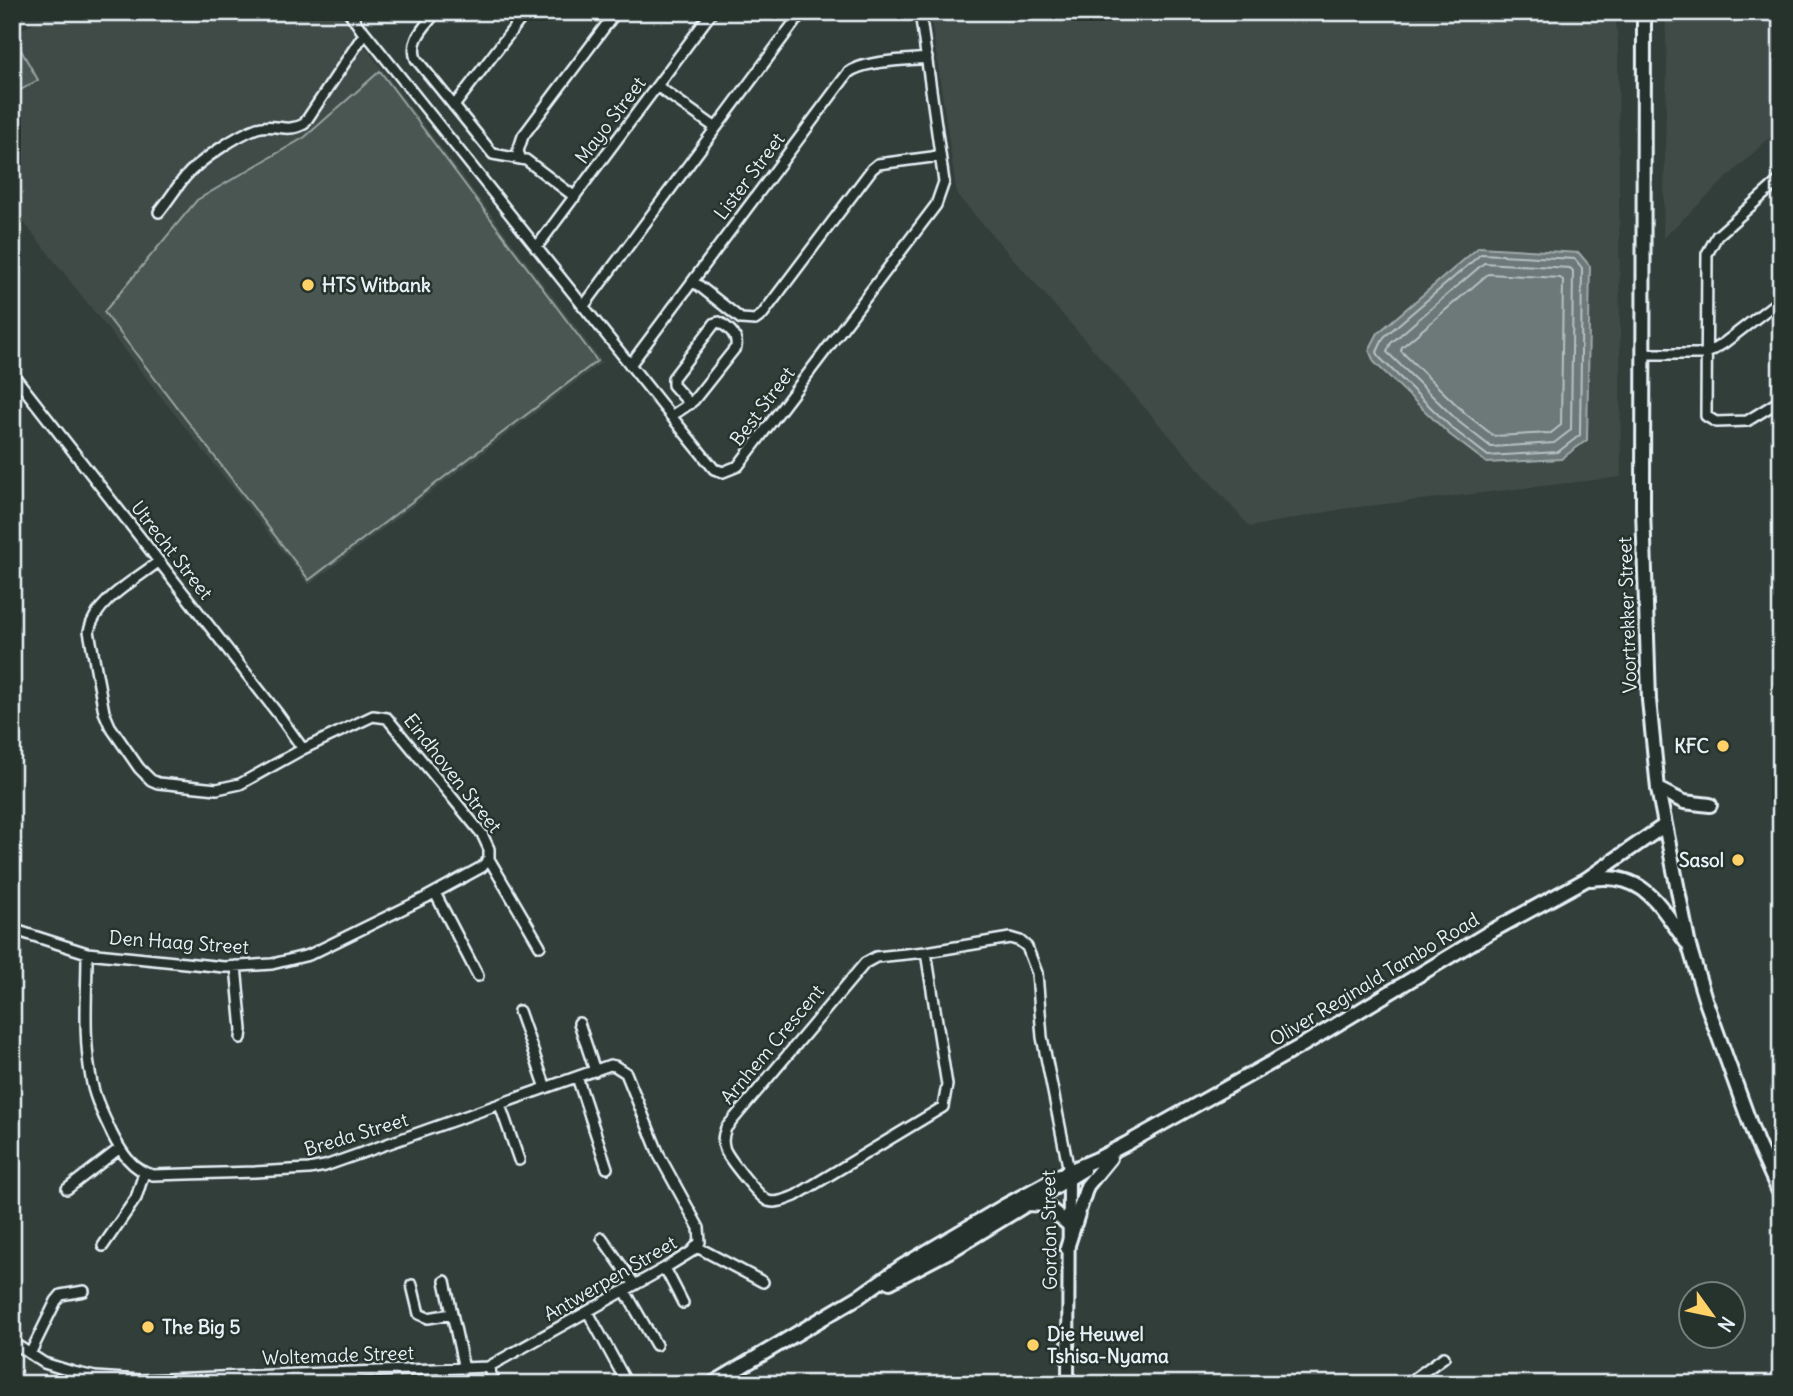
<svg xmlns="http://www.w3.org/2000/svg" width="1793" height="1396" font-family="Delius,sans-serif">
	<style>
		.built { fill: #3f4b46 }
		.green { fill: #495651; stroke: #98a4a4; stroke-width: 2 }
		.water { fill: #6d7978; stroke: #9ea9ab; stroke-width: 2 }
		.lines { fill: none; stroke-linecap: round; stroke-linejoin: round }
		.shore { stroke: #b7c1c5; stroke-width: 2 }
		.minor-casing { stroke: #e8f1f8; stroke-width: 14 }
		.tertiary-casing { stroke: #e8f1f8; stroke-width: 16 }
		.secondary-casing { stroke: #e8f1f8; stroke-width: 18 }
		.minor { stroke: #26332d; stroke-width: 9 }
		.tertiary { stroke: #26332d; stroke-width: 10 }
		.secondary { stroke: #26332d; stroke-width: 12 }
		.poi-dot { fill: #ffd166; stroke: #26332d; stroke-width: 2.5 }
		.labels { text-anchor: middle; stroke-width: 5; stroke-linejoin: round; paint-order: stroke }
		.street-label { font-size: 19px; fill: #e8f1f8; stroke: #26332d }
		.poi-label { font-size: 19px; font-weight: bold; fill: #e8f1f8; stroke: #26332d; text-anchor: start }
	</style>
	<rect width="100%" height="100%" fill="#323e39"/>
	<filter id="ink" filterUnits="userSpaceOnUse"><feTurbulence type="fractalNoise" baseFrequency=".0143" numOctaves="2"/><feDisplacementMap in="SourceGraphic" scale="14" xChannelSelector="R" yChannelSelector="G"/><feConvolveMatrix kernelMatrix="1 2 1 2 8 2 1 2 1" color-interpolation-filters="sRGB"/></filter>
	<g filter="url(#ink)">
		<path class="built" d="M 53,12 L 339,12 L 602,362 L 309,585 L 12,207 L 12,35 Z
			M 930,12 L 1615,12 L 1618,41 L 1621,477 L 1342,509 L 1250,527 L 957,195 Z
			M 1665,12 L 1781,12 L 1781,127 L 1663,238 L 1667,65 Z"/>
		<path class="green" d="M 14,38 L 38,80 L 12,95 L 12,39 Z
			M 380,71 L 597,361 L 309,580 L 104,312 L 197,200 L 305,137 Z"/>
		<path class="water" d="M 1479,247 L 1579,253 L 1590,266 L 1587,440 L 1561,459 L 1487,463 L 1449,434 L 1374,362 L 1369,350 L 1378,333 Z"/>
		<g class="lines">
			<path class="shore" d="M 1481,254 L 1575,259 L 1582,268 L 1580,435 L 1558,452 L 1488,456 L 1453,429 L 1380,358 L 1377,352 L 1384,337 Z
				M 1484,263 L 1570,268 L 1573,271 L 1571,430 L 1554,443 L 1491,447 L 1459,422 L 1387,352 L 1391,343 Z
				M 1488,274 L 1560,278 L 1563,280 L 1561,425 L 1551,433 L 1494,436 L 1466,414 L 1401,351 L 1402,347 Z"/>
			<defs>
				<path id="minor" d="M 436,12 C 425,27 409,40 416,59 L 493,154 L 526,160 L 575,197
					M 12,16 L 19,12
					M 363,30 L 671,416 L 714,469 L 723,472 L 738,466 L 936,205 L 944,182 L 920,12
					M 657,86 L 716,128
					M 454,106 L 526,12
					M 520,157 L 518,151 L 523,136 L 616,12
					M 1781,179 L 1717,236 L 1707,254 L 1706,416 L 1716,422 L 1747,421 L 1781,400
					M 159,212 C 168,201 176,188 185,177 C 199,161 237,135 257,128 C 275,122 286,134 304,124 L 364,34 L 349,12
					M 536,248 L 712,12
					M 693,281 L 741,319 L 755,320 L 762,315 L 872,169 L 878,164 L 940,156
					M 583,307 L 802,12
					M 1645,354 L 1706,354 L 1724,343 L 1781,299
					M 630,365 L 848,73 C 864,60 906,61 927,58
					M 12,373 L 278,714 L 303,749
					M 671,416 C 679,411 687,406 694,400 L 736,347 C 738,335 729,328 719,322 L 715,323 L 673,378 L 673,385 L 690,404
					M 158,562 C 134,581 96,600 89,631 L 104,712 L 110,726 L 139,768 L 151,780 L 158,783 L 217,789 L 240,784 L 303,749 L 373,716 L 387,718 L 482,834 L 489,849 L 489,859 L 540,946
					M 435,893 L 478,976
					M 12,929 L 87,953 L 224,967 L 272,964 L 309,955 L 425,898 L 482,867 L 489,859
					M 926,952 L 947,1085 L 943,1107 L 795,1196 C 787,1199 777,1204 768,1201 C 758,1196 730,1160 725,1150 C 722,1143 723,1135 726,1128 L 865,963 L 876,957 L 926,952 L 1010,938 L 1020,941 L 1027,947 L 1037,973 L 1042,1037 L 1069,1171
					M 87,953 C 87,994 83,1037 91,1078 C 94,1098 104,1116 112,1134 C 121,1152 132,1170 153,1175 L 255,1172 L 309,1169 L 325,1166 L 610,1065 L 615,1066 L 626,1073 L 660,1157 L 699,1228 L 700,1242 L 691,1252 L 665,1268 L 488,1367
					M 236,966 L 242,1030 L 241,1038
					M 519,1011 L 546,1088
					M 579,1023 L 595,1071
					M 577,1077 L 607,1168
					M 500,1105 L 519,1160
					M 67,1189 L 120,1148
					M 602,1238 L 635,1285
					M 103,1246 L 136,1198 L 144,1173
					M 697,1247 L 763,1282
					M 665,1268 L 683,1303
					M 445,1281 L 464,1369
					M 412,1285 L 419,1314 L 428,1318 L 452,1314
					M 625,1291 L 656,1345
					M 588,1312 L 624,1378
					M 12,1342 L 44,1363 L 73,1372 L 95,1377 L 140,1380 L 488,1367 L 495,1384
					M 30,1354 L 56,1301 L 61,1295 L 84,1291
					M 1407,1384 L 1444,1357"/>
				<path id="tertiary" d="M 1068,1384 L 1069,1173"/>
				<path id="secondary" d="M 1644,12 L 1643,508 L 1649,700 L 1658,789 L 1689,946 L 1705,999 L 1757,1143 L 1781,1196
					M 1658,789 L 1684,802 L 1710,805
					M 1591,879 C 1644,871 1659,905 1687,943
					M 1028,1204 L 1045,1205 L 1068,1224
					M 1067,1248 L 1087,1186 L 1110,1158
					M 890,1282 L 955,1248 L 1083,1170
					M 712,1384 L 860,1296 L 901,1267 L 1006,1205 L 1069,1171 L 1097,1159 L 1126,1144 L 1301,1046 L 1490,932 L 1587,879 L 1665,825"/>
			</defs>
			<use href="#minor" class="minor-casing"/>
			<use href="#tertiary" class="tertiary-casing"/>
			<use href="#secondary" class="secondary-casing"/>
			<use href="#minor" class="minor"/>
			<use href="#tertiary" class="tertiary"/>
			<use href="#secondary" class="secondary"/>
		</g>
	</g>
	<g class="poi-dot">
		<circle cx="308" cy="285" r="7"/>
		<circle cx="1723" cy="746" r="7"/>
		<circle cx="1738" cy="860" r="7"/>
		<circle cx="148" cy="1327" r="7"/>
		<circle cx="1033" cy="1345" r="7"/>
	</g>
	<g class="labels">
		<g class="street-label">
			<text transform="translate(610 120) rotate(-53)" y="7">Mayo Street</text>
			<text transform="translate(749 176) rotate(-53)" y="7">Lister Street</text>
			<text transform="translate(762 406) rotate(-53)" y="7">Best Street</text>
			<text transform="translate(172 550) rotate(52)" y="7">Utrecht Street</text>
			<text transform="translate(1627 615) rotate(-92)" y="7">Voortrekker Street</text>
			<text transform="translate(453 773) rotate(52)" y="7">Eindhoven Street</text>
			<text transform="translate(179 942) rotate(4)" y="7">Den Haag Street</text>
			<text transform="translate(1374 979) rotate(-31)" y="7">Oliver Reginald Tambo Road</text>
			<text transform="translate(772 1044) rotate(-50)" y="7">Arnhem Crescent</text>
			<text transform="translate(356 1134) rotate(-17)" y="7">Breda Street</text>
			<text transform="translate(1049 1230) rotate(-91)" y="7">Gordon Street</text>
			<text transform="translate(610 1278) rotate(-30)" y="7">Antwerpen Street</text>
			<text transform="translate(338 1355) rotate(-2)" y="7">Woltemade Street</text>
		</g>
		<g class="poi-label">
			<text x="322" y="292">HTS Witbank</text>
			<text x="1709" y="753" text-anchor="end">KFC</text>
			<text x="1724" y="867" text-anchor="end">Sasol</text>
			<text x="162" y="1334">The Big 5</text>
			<text x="1047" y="1341">Die Heuwel<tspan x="1047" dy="22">Tshisa-Nyama</tspan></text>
		</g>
	</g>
	<rect width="1793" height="1396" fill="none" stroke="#26332d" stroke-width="42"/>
	<rect x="21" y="21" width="1751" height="1354" fill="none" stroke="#e8f1f8" stroke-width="2.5" filter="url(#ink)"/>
	<g transform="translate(1712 1315) rotate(123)"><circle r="33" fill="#26332d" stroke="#747f7e" stroke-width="2"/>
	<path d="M0-5L12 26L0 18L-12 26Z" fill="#ffd166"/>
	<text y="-10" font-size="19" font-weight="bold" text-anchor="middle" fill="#e8f1f8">N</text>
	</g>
</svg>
